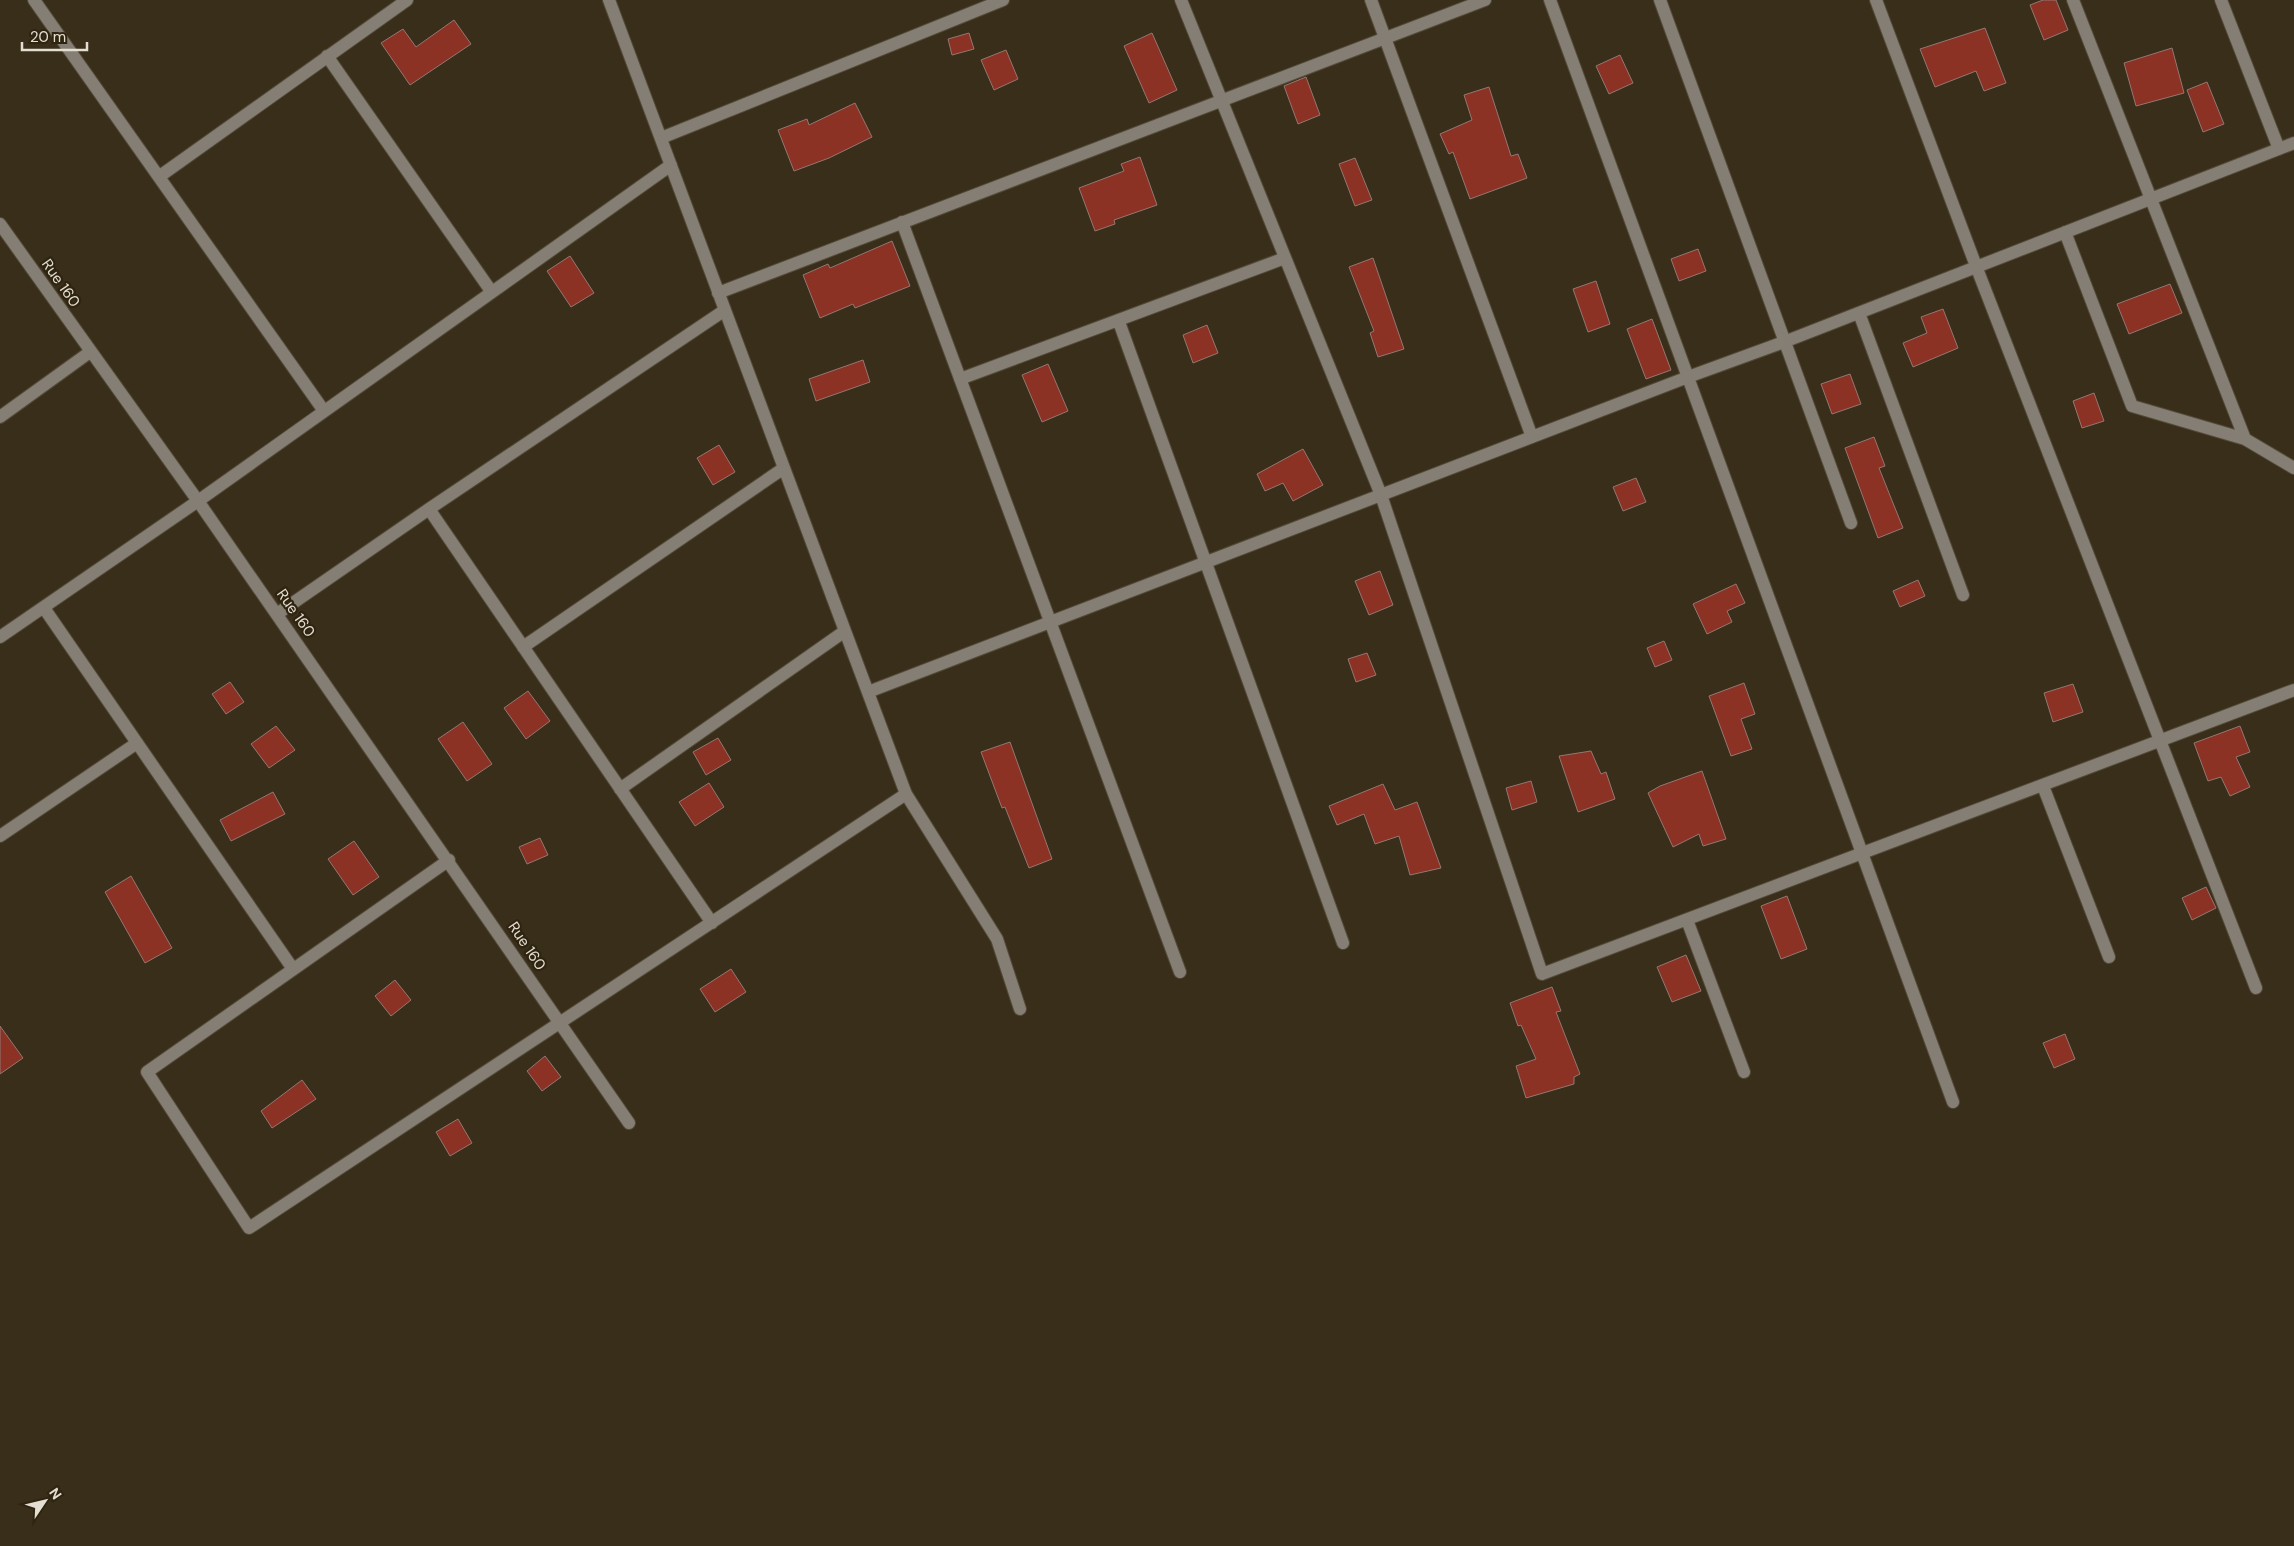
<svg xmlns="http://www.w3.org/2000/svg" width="2294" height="1546" font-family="'DM Sans',sans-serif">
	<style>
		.building { fill: #8b3224; stroke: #947772 }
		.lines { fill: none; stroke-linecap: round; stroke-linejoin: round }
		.minor-casing { stroke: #544a37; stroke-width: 14 }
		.minor { stroke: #847e74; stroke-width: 12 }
		.labels { text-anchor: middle; stroke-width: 4.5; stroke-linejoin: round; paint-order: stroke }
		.street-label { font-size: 15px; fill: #e4ddd1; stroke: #2f2410 }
	</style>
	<rect width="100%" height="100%" fill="#392e1a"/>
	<path class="building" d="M 2043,0 L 2056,0 L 2068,30 L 2044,40 L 2030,5 Z
		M 454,20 L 471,44 L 410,85 L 381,43 L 403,29 L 416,47 Z
		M 1985,28 L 2006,83 L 1984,91 L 1976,71 L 1935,87 L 1920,49 Z
		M 969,33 L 974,49 L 952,55 L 948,39 Z
		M 1152,33 L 1177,90 L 1149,103 L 1124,46 Z
		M 2172,48 L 2184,93 L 2136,106 L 2124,63 Z
		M 1006,50 L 1018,79 L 994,90 L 981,60 Z
		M 1620,55 L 1633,83 L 1609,94 L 1596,66 Z
		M 1306,77 L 1320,115 L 1298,124 L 1284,86 Z
		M 2207,82 L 2224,124 L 2203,132 L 2187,90 Z
		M 1489,87 L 1511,156 L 1518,154 L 1527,178 L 1470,199 L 1453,152 L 1449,154 L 1440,134 L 1472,120 L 1464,95 Z
		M 855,103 L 872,137 L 829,158 L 794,171 L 778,130 L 807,119 L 809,125 Z
		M 1140,157 L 1157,205 L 1114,220 L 1115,224 L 1095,231 L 1079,188 L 1124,171 L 1121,164 Z
		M 1355,158 L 1372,200 L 1355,206 L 1339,164 Z
		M 892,241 L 910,286 L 855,308 L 853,304 L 820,318 L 803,275 L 828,264 L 830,268 Z
		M 1698,249 L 1706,271 L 1679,281 L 1671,259 Z
		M 570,256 L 594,293 L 571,307 L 547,271 Z
		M 1373,258 L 1404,349 L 1378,357 L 1370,333 L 1374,331 L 1349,267 Z
		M 1596,281 L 1610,324 L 1588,332 L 1573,289 Z
		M 2170,284 L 2182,313 L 2129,334 L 2117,304 Z
		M 1943,309 L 1958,348 L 1913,367 L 1903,343 L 1927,333 L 1921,317 Z
		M 1652,319 L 1671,370 L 1646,379 L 1627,329 Z
		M 1207,325 L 1218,353 L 1193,363 L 1183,335 Z
		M 863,360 L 870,382 L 816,401 L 809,379 Z
		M 1048,364 L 1068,411 L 1042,422 L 1022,375 Z
		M 1850,374 L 1861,404 L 1832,414 L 1821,384 Z
		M 2094,393 L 2104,421 L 2082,428 L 2073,401 Z
		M 1874,437 L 1885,466 L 1879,468 L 1903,528 L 1878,538 L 1845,448 Z
		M 719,445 L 735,472 L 713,485 L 697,458 Z
		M 1303,449 L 1323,485 L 1293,501 L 1283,483 L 1265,491 L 1257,474 Z
		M 1636,478 L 1646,502 L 1623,511 L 1613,487 Z
		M 1380,571 L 1393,605 L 1369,615 L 1355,581 Z
		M 1918,580 L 1925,596 L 1900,607 L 1893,591 Z
		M 1736,584 L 1745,603 L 1727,611 L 1732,622 L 1707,634 L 1693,604 Z
		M 1664,641 L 1672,660 L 1655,667 L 1647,648 Z
		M 1367,653 L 1376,675 L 1356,682 L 1348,659 Z
		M 230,682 L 244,702 L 226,714 L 212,694 Z
		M 1744,683 L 1755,714 L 1741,719 L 1752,749 L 1731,756 L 1709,696 Z
		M 2073,684 L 2083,712 L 2053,722 L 2044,693 Z
		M 528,691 L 550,721 L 526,739 L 504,708 Z
		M 463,722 L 492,764 L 467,781 L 438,739 Z
		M 276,726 L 295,750 L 269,768 L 251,744 Z
		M 2240,726 L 2250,752 L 2236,757 L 2250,787 L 2230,796 L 2221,777 L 2208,781 L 2194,743 Z
		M 718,738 L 731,760 L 706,775 L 693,752 Z
		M 1010,742 L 1052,859 L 1029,868 L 1005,807 L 1002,808 L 981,752 Z
		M 1591,751 L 1601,774 L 1606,772 L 1615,799 L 1578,812 L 1559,756 Z
		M 1702,771 L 1726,839 L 1703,846 L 1699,834 L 1673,847 L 1648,793 L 1660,786 Z
		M 1531,781 L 1537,802 L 1512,810 L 1506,788 Z
		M 709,783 L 724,807 L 695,826 L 679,802 Z
		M 1383,784 L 1395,810 L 1417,802 L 1441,868 L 1410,875 L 1399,836 L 1375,844 L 1364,814 L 1337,825 L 1329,806 Z
		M 273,792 L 285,814 L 231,841 L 220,820 Z
		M 540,838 L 548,855 L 527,864 L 519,847 Z
		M 354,841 L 379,877 L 353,895 L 328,859 Z
		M 131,876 L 172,948 L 145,963 L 105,892 Z
		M 2206,887 L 2216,908 L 2192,920 L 2182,898 Z
		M 1787,896 L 1807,949 L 1781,959 L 1761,906 Z
		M 1686,955 L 1701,991 L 1672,1002 L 1657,967 Z
		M 731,969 L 746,992 L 715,1012 L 700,989 Z
		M 395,980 L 411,1000 L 391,1016 L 375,996 Z
		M 1552,987 L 1561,1011 L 1556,1012 L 1580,1074 L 1574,1077 L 1574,1084 L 1526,1098 L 1516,1066 L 1536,1059 L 1521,1025 L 1518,1026 L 1510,1003 Z
		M 0,1026 L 23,1058 L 0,1074 Z
		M 2065,1034 L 2075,1059 L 2054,1068 L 2043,1043 Z
		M 545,1056 L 561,1077 L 542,1091 L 527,1071 Z
		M 302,1080 L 316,1099 L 272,1128 L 261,1111 Z
		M 458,1119 L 472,1143 L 450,1156 L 436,1132 Z"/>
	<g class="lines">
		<defs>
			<path id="minor" d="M 34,0 L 324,411
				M 609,0 L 906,794 L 997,939 L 1020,1009
				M 1181,0 L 1381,495 L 1542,974 L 2294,690
				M 1371,0 L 1532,437
				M 1550,0 L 1953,1102
				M 1660,0 L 1851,523
				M 1876,0 L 1976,266 L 2256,988
				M 2073,0 L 2245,439
				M 2221,0 L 2279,149
				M 327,56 L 491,291
				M 661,138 L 1003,0
				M 160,176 L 407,0
				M 902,222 L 1180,972
				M 0,224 L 198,501 L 629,1123
				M 2065,232 L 2132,406 L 2245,439 L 2294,468
				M 718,293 L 1485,0
				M 1859,313 L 1963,595
				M 1119,322 L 1343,943
				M 960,379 L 1285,258
				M 0,417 L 90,352
				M 429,509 L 712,923
				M 44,608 L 293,969
				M 277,614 L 429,509 L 725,310
				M 0,637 L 198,501 L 671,165
				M 523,647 L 784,468
				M 868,692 L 1688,377 L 1784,342 L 2294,143
				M 2043,786 L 2109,957
				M 620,789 L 845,631
				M 0,836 L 137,743
				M 449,860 L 147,1072 L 249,1228 L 906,794
				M 1687,920 L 1744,1072"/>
		</defs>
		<use href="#minor" class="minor-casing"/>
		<use href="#minor" class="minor"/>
	</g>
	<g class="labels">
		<g class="street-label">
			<text transform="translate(61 283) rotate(55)" y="5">Rue 160</text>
			<text transform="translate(296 613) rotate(55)" y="5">Rue 160</text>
			<text transform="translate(527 946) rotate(56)" y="5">Rue 160</text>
		</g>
	</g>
	<g transform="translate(45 1501) rotate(55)" stroke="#2f2410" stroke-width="4" paint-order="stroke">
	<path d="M0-4L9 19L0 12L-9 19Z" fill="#e4ddd1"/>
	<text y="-8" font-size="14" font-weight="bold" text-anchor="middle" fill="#e4ddd1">N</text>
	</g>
	<path d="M22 42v8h65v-8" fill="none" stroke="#e4ddd1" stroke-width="2.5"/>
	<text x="30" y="42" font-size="15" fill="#e4ddd1" stroke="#2f2410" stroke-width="4" paint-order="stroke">20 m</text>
</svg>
